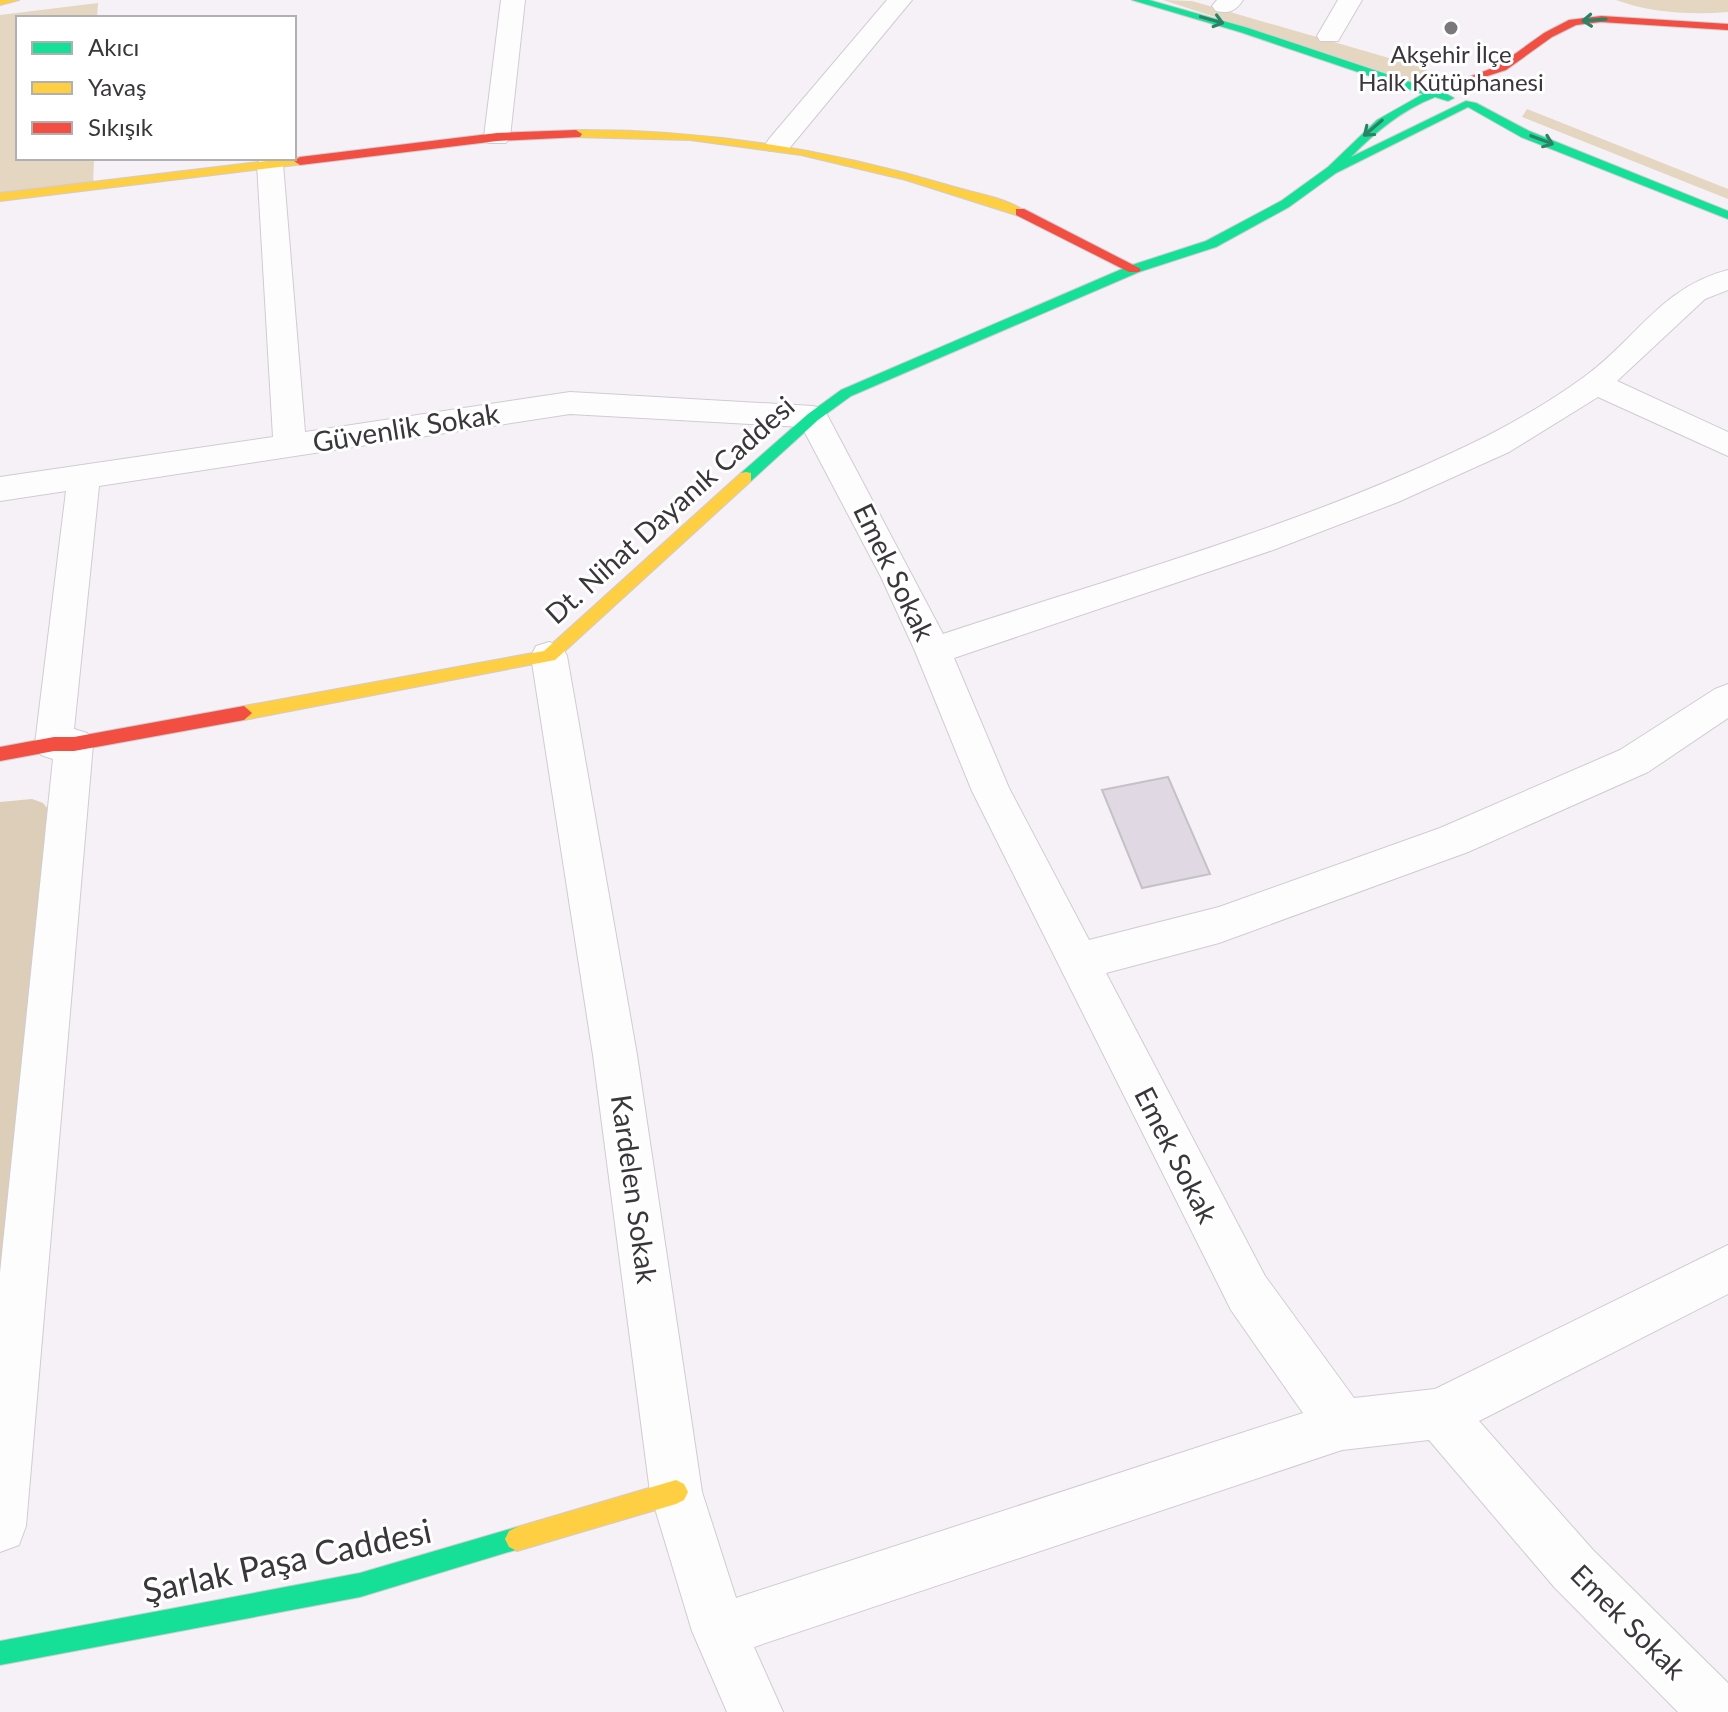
<svg xmlns="http://www.w3.org/2000/svg" width="1728" height="1712" font-family="Lato,sans-serif">
	<style>
		.green { fill: #e4d6c1 }
		.forest { fill: #dcceb8 }
		.building { fill: #e0d9e4; stroke: #c5c2c7; stroke-width: 2 }
		.lines { fill: none; stroke-linecap: round; stroke-linejoin: round }
		.street-casing { stroke: #d0ccd1; stroke-width: 2 }
		.fast-casing { stroke: #d0ccd1; stroke-width: 2 }
		.slow-casing { stroke: #d0ccd1; stroke-width: 2 }
		.jam-casing { stroke: #d0ccd1; stroke-width: 2 }
		.street { fill: #fefdfe; fill-rule: evenodd }
		.fast { fill: #16e098; fill-rule: evenodd }
		.slow { fill: #ffcf43; fill-rule: evenodd }
		.jam { fill: #f24e42; fill-rule: evenodd }
		.oneway { stroke: #2a8365 }
		.poi-dot { fill: #7b787d; stroke: #fff; stroke-width: 3 }
		.labels { text-anchor: middle; stroke-width: 6; stroke-linejoin: round; paint-order: stroke }
		.far-poi-label { font-size: 24px; fill: #3a373b; stroke: #fff }
		.street-label { font-size: 28px; fill: #3a373b; stroke: #fff }
		.near-street-label { font-size: 34px; fill: #3a373b; stroke: #fff }
	</style>
	<rect width="100%" height="100%" fill="#f5f1f7"/>
	<path class="green" d="M 1163,0 L 1192,1 L 1427,69 L 1420,84 Z
		M 1616,0 L 1728,0 L 1728,12 C 1690,15 1652,13 1616,0 Z
		M 98,3 L 97,18 L 18,18 L 18,158 L 94,158 L 93,186 L 0,197 L 0,15 Z
		M 1527,109 L 1728,189 L 1728,199 L 1522,117 Z"/>
	<path class="forest" d="M 32,799 L 43,803 L 48,809 L 0,1291 L 0,802 Z"/>
	<path class="building" d="M 1168,777 L 1210,874 L 1142,888 L 1102,790 Z"/>
	<g class="lines">
		<defs>
			<path id="street" d="M 501,0 L 525,0 L 510,137 L 506,143 L 488,143 L 484,137 Z
				M 887,0 L 912,0 L 787,151 L 769,151 L 765,145 L 769,139 Z
				M 1217,0 L 1243,0 C 1236,11 1228,14 1216,11 L 1212,6 Z
				M 1338,0 L 1362,0 L 1338,41 L 1320,41 L 1317,36 Z
				M 262,158 L 280,158 L 283,164 L 305,432 L 570,392 L 813,406 L 824,409 L 943,634 C 1124,574 1314,522 1485,437 C 1518,420 1554,399 1584,377 C 1636,340 1661,287 1728,270 L 1728,290 L 1705,299 L 1617,381 L 1728,432 L 1728,456 L 1598,397 L 1509,452 L 1398,502 L 1273,550 L 954,658 L 1009,788 L 1089,940 L 1219,907 L 1440,828 L 1620,750 L 1715,689 L 1728,684 L 1728,718 L 1648,772 L 1468,852 L 1219,943 L 1106,973 L 1265,1276 L 1354,1398 L 1435,1389 L 1728,1245 L 1728,1294 L 1479,1421 L 1593,1550 L 1728,1683 L 1728,1712 L 1678,1712 L 1555,1588 L 1429,1440 L 1342,1450 L 754,1647 L 783,1712 L 727,1712 L 692,1631 L 650,1492 L 593,1055 L 531,656 L 536,646 L 549,642 L 562,646 L 567,656 L 637,1055 L 702,1492 L 736,1598 L 1303,1413 L 1231,1310 L 972,791 L 915,651 L 881,577 L 802,427 L 570,414 L 99,486 L 74,729 L 87,733 L 93,744 L 26,1526 L 19,1545 L 0,1552 L 0,1273 L 53,759 L 41,755 L 35,744 L 66,491 L 0,501 L 0,477 L 273,437 L 257,164 Z"/>
			<path id="fast" d="M 1132,0 L 1149,0 L 1248,28 L 1434,90 L 1445,89 L 1445,93 L 1454,98 L 1448,101 L 1435,97 C 1402,110 1375,132 1351,157 L 1466,101 L 1476,103 L 1529,131 L 1728,211 L 1728,219 L 1521,137 L 1468,107 L 1336,173 L 1289,207 L 1216,247 L 1139,272 L 851,396 L 818,420 L 751,481 L 741,481 L 741,473 L 808,414 L 841,390 L 1129,266 L 1206,241 L 1281,201 L 1328,167 L 1377,120 L 1423,94 L 1240,32 Z
				M 517,1527 L 525,1531 L 529,1539 L 525,1547 L 360,1597 L 0,1665 L 0,1641 L 360,1573 Z"/>
			<path id="slow" d="M 0,0 L 19,0 L 0,5 Z
				M 576,130 C 705,129 828,149 951,186 C 974,193 1008,198 1026,212 L 1016,215 L 906,180 L 801,155 L 690,140 L 572,137 L 570,134 Z
				M 300,157 L 306,161 L 304,164 L 0,201 L 0,193 Z
				M 746,472 L 751,473 L 751,481 L 555,660 L 244,720 L 236,713 L 244,706 L 544,651 L 741,473 Z
				M 676,1480 L 684,1484 L 688,1492 L 684,1500 L 676,1504 L 517,1551 L 509,1547 L 505,1539 L 509,1531 L 517,1527 Z"/>
			<path id="jam" d="M 1601,16 L 1728,24 L 1728,30 L 1601,22 L 1576,25 L 1552,37 L 1506,70 L 1475,80 L 1469,77 L 1498,66 L 1544,33 L 1569,20 Z
				M 576,130 L 582,134 L 580,137 L 497,141 L 300,165 L 294,161 L 300,157 L 497,133 Z
				M 1016,209 L 1024,209 L 1141,269 L 1139,272 L 1129,272 L 1016,215 Z
				M 244,706 L 252,713 L 244,720 L 74,751 L 54,751 L 0,761 L 0,747 L 54,737 L 74,737 Z"/>
		</defs>
		<use href="#street" class="street-casing"/>
		<use href="#fast" class="fast-casing"/>
		<use href="#slow" class="slow-casing"/>
		<use href="#jam" class="jam-casing"/>
		<use href="#street" class="street"/>
		<use href="#fast" class="fast"/>
		<use href="#slow" class="slow"/>
		<use href="#jam" class="jam"/>
	</g>
	<defs><path id="oneway-shaft" d="M-6 0H5M1.5-3L5.5 0L1.5 3" fill="none" stroke-width="1.6" stroke-linecap="round" stroke-linejoin="round" transform="scale(2)"/></defs>
	<g class="oneway">
		<use href="#oneway-shaft" transform="translate(1212 20) rotate(16)"/>
		<use href="#oneway-shaft" transform="translate(1594 20) rotate(176)"/>
		<use href="#oneway-shaft" transform="translate(1373 128) rotate(140)"/>
		<use href="#oneway-shaft" transform="translate(1542 140) rotate(21)"/>
	</g>
	<circle class="poi-dot" cx="1451" cy="28" r="8"/>
	<g class="labels">
		<g class="far-poi-label">
			<text x="1451" y="63">Akşehir İlçe<tspan x="1451" dy="28">Halk Kütüphanesi</tspan></text>
		</g>
		<g class="street-label">
			<text transform="translate(406 428) rotate(-9)" y="10">Güvenlik Sokak</text>
			<text transform="translate(670 510) rotate(-42)" y="10">Dt. Nihat Dayanık Caddesi</text>
			<text transform="translate(894 572) rotate(64)" y="10">Emek Sokak</text>
			<text transform="translate(1176 1155) rotate(63)" y="10">Emek Sokak</text>
			<text transform="translate(634 1189) rotate(82)" y="10">Kardelen Sokak</text>
			<text transform="translate(1628 1622) rotate(45)" y="10">Emek Sokak</text>
		</g>
		<g class="near-street-label">
			<text transform="translate(287 1561) rotate(-12)" y="12">Şarlak Paşa Caddesi</text>
		</g>
	</g>
	<rect x="16" y="16" width="280" height="144" fill="#ffffff" stroke="#b0afb1" stroke-width="2"/>
	<rect x="32" y="42" width="40" height="12" fill="#16e098" stroke="#b0afb1" stroke-width="2"/>
	<text x="88" y="56" font-size="24" fill="#3a373b">Akıcı</text>
	<rect x="32" y="82" width="40" height="12" fill="#ffcf43" stroke="#b0afb1" stroke-width="2"/>
	<text x="88" y="96" font-size="24" fill="#3a373b">Yavaş</text>
	<rect x="32" y="122" width="40" height="12" fill="#f24e42" stroke="#b0afb1" stroke-width="2"/>
	<text x="88" y="136" font-size="24" fill="#3a373b">Sıkışık</text>
</svg>
